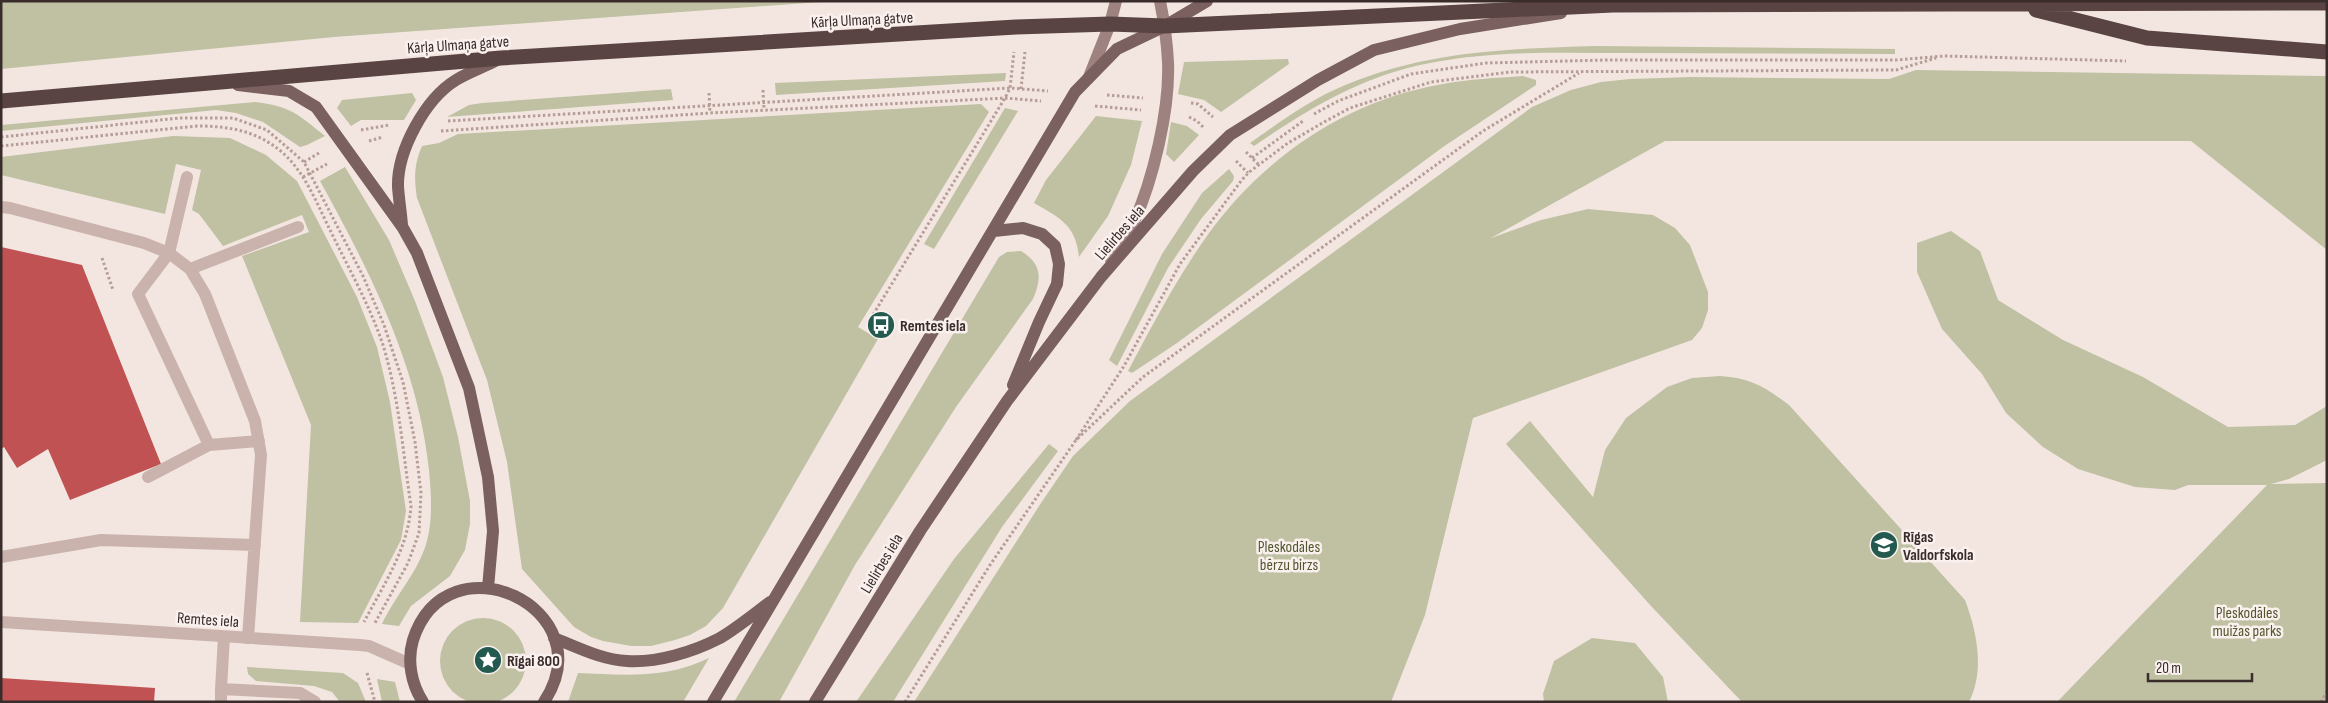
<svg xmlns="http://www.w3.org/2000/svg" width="2328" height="703" font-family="'Sofia Sans Condensed',sans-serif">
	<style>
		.green { fill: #bfc1a2 }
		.building { fill: #c05254 }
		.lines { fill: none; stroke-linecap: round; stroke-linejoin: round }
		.path { stroke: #b69d97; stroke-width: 3; stroke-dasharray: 2.5 2.5; stroke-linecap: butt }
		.lane { stroke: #cbb3ad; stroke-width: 12 }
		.street { stroke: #cbb3ad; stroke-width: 12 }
		.secondary { stroke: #9e827f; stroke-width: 12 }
		.primary { stroke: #7a605e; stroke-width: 12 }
		.highway { stroke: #5a4443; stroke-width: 15 }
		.labels { text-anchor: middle; stroke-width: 5; stroke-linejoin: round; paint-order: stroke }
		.street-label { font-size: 16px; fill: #392c2b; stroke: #faf1ee }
		.poi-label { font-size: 16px; font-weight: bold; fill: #392c2b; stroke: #faf1ee; text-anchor: start }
		.park-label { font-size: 16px; fill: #535730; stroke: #faf1ee }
	</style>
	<rect width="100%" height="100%" fill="#f3e6e1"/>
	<path class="green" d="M 1,1 L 835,1 L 334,37 L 1,69 Z
		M 1595,46 L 1895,49 L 1895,54 C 1807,54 1718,53 1630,53 C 1556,53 1477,49 1404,69 C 1349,84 1301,114 1254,146 L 1250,143 C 1277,124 1304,104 1334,90 C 1420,51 1503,49 1595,46 Z
		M 1288,59 L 1289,64 L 1221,112 L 1204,100 L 1178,94 L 1184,62 Z
		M 1916,70 L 2327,76 L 2327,250 L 2191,141 L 1665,141 L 1491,238 L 1541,220 L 1588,209 L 1653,215 L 1675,228 L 1690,245 L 1708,292 L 1708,310 L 1702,328 L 1692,340 L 1473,418 L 1425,615 L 1391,702 L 914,702 L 1041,503 L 1073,456 L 1130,401 L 1532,107 L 1571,90 L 1601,82 L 1630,79 L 1691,77 L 1889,79 Z
		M 1006,73 L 1005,81 L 776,95 L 775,83 Z
		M 1523,76 L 1536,80 L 1536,85 L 1443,147 L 1177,343 L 1132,373 L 1128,371 C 1153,324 1178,276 1209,233 C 1265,156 1348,100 1443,84 C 1469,79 1496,78 1523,76 Z
		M 671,89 L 673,100 L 447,117 L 469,105 L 482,103 Z
		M 412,93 L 416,100 L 404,120 L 361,120 L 351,126 L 337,108 L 342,100 Z
		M 255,102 C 290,106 298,114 325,136 L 307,145 L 300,147 L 263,122 L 236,113 L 216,110 L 1,131 L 1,125 Z
		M 981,104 L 989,112 L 858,327 L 878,339 L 723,608 L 706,626 L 690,635 L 675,640 L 651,646 L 631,646 L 603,641 L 591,637 L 574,627 L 522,569 L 507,462 L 487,380 L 417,198 C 414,179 414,164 422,146 L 439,143 L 458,134 Z
		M 1005,108 L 1018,111 L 934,249 L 924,244 Z
		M 1096,116 L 1142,121 L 1131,165 L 1108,216 L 1079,257 C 1076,225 1060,218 1034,203 L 1046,180 Z
		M 1171,122 L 1187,126 L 1199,135 L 1174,162 L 1166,154 Z
		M 173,136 L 230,138 L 266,155 L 297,181 L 357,297 L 377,347 L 390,402 L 406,511 L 401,540 L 358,623 L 300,622 L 311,425 L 242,256 L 309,232 L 302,215 L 223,246 L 199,214 L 192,210 L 201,170 L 176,164 L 165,214 L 1,175 L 1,157 Z
		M 345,167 L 389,240 L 415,301 L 443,377 L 458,437 L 470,501 L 470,524 L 465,550 L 450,576 L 411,606 L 399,626 L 382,624 C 396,594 418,573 427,541 C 433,518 431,493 429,470 C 418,365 370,272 320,181 Z
		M 1229,169 L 1234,176 L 1233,181 L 1201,219 L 1168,268 L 1117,366 L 1109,360 L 1162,254 L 1202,193 Z
		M 1951,231 L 1980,251 L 1998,300 L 2063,340 L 2143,377 L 2228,427 L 2295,425 L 2327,406 L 2327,460 L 2289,479 L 2271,484 L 2327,483 L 2327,702 L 2058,701 L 2267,485 L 2188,485 L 2175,490 L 2135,487 L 2078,469 L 2043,447 L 2006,413 L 1982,374 L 1942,329 L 1917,272 L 1917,243 Z
		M 1021,251 C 1042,264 1042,278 1033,299 L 956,407 L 855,565 L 779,702 L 734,702 L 999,257 L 1007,252 Z
		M 1720,376 C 1751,378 1765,387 1789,405 L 1965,600 C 1977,632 1985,670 1969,702 L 1742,702 L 1651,606 L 1506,444 L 1530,421 L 1593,497 L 1605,450 L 1626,418 L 1667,387 L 1692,378 Z
		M 1049,444 L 1058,451 L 1002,527 L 893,702 L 856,702 L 954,559 Z
		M440 661a43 43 0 1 1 86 0a43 43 0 1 1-86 0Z
		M 1592,638 L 1635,643 L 1663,677 L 1668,702 L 1544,702 L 1543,694 L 1554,661 Z
		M 709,658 L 683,702 L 568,702 L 578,673 C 623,675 667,679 709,658 Z
		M 247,667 L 343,673 L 358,683 L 366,702 L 340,702 L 332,692 L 314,686 L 256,681 L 248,674 Z
		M 377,679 L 395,682 L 400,702 L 382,702 Z"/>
	<path class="building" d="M 1,247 L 82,265 L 161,464 L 70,500 L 48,449 L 17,468 L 4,447 L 1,449 Z
		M 1,678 L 155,688 L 154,702 L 1,702 Z"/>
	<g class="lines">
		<path class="path" d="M 1021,89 L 1025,52
			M 763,90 L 764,110
			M 709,93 L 710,113
			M 1107,95 L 1143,98
			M 1191,103 L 1198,104 L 1213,117
			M 1095,106 L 1141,110
			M 1314,114 L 1338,101 L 1411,74 L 1486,63 L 1607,60 L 1896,60 L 1944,56 L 2126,61
			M 1189,117 L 1197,121 L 1204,128
			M 448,121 L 1010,88 L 1048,91
			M 361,130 L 389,125
			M 441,131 L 710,113 L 1005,98 L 1041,101
			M 1,137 L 180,118 L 233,118 L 267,130 L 304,162 L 363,276 L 384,325 L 403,382 L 415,442 L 421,493 L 419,533 L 408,563 L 375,623
			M 369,141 L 383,137
			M 1,146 L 197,126 C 229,126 259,131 284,154 C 306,174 318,206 331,232 C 349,269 370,306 383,345 C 399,397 403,453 411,506 C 408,549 384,584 364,622
			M 1246,152 L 1259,165
			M 1252,158 L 1303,121
			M 1236,161 L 1248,173
			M 304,162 L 319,153
			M 303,177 L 327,164
			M 102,258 L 113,290
			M 868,323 L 1005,98 L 1010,88 L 1014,52
			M 1076,440 L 1124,366 L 1180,264 L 1241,181 L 1248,173 L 1288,143 L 1326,121 L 1350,108 L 1431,82 L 1510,72 L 1896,70 L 1936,58
			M 367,673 L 375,702
			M 905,702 L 990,565 L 1076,440 L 1143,377 L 1483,131 L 1579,73
			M 2321,702 L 2327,691"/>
		<path class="lane" d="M 187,177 L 169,253 L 138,294 L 209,445 L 259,441
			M 1,207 L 10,208 L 144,243 L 169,253 L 190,269 L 205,294 L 255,421 L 261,455 L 248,638
			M 190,269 L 298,227
			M 148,477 L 209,445
			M 1,557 L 101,540 L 255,545
			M 224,637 L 221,689 L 300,693 L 315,702
			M 221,702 L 221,689"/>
		<path class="street" d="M 1,622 L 360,645 L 369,646 L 410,664"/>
		<path class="secondary" d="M 1089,77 L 1110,24 L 1116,1
			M 1111,260 C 1118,248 1127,237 1133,224 C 1153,181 1170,109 1168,62 C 1167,41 1164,21 1160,1"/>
		<path class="primary" d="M 238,85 L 289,91 L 316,107 L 403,228 L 417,253 L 469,388 L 488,477 L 493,531 L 488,588
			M 402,225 C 401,213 399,200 398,187 C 397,151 425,99 456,80 C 469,72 484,67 497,60
			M 994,231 L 1023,228 L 1042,234 L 1055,246 L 1059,264 L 1057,284 L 1039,322 L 1013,385
			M 554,638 C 577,647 602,660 627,661 C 657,663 693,652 720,638 C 737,628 754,614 770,602
			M 423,702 C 411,684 407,660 413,640 C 447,534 606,608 544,702
			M 713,702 L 1075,92 L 1117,49 L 1165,26 L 1207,1
			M 815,702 L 920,531 L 1007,401 L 1101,277 L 1193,171 L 1230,135 L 1318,80 L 1374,50 L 1460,29 L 1561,13"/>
		<path class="highway" d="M 2036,10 L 2147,38 L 2327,52
			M 1,101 L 501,58 L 1016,27 L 1110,24 L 1165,26 L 1613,5 L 2327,3"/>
	</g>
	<defs>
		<symbol id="bus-disc" viewBox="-11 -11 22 22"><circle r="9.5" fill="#23594f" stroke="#faf1ee"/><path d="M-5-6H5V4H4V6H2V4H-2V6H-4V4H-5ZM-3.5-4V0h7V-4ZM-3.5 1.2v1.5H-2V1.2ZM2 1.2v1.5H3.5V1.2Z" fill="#fff"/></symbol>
		<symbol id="school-disc" viewBox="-11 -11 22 22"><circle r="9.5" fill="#23594f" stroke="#faf1ee"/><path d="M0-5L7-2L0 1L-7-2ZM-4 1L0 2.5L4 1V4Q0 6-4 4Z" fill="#fff"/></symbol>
		<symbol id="sight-disc" viewBox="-11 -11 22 22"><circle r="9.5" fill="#23594f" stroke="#faf1ee"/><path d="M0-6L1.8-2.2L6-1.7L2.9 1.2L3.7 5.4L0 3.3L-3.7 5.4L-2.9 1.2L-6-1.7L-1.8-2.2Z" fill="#fff"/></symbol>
	</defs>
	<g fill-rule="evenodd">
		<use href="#bus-disc" x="865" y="309" width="32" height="32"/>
		<use href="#school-disc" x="1868" y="529" width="32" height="32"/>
		<use href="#sight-disc" x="472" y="644" width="32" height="32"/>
	</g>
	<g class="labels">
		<g class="street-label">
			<text transform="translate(862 19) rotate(-3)" y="6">Kārļa Ulmaņa gatve</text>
			<text transform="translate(458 44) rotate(-4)" y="6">Kārļa Ulmaņa gatve</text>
			<text transform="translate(1119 232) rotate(-49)" y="6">Lielirbes iela</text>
			<text transform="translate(881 563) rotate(-59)" y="6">Lielirbes iela</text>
			<text transform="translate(208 619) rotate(4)" y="6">Remtes iela</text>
		</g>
		<g class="poi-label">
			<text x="900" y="331">Remtes iela</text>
			<text x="1903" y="542">Rīgas<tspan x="1903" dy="18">Valdorfskola</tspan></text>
			<text x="507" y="666">Rīgai 800</text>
		</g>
		<g class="park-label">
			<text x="1289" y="552">Pleskodāles<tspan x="1289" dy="18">bērzu birzs</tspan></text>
			<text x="2247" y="618">Pleskodāles<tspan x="2247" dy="18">muižas parks</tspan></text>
		</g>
	</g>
	<rect width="2328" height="703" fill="none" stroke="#392c2b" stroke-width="5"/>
	<path d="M2148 673v8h104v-8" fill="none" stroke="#392c2b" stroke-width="2.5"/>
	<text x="2156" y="673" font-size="15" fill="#392c2b" stroke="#faf1ee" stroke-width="4" paint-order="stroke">20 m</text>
</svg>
